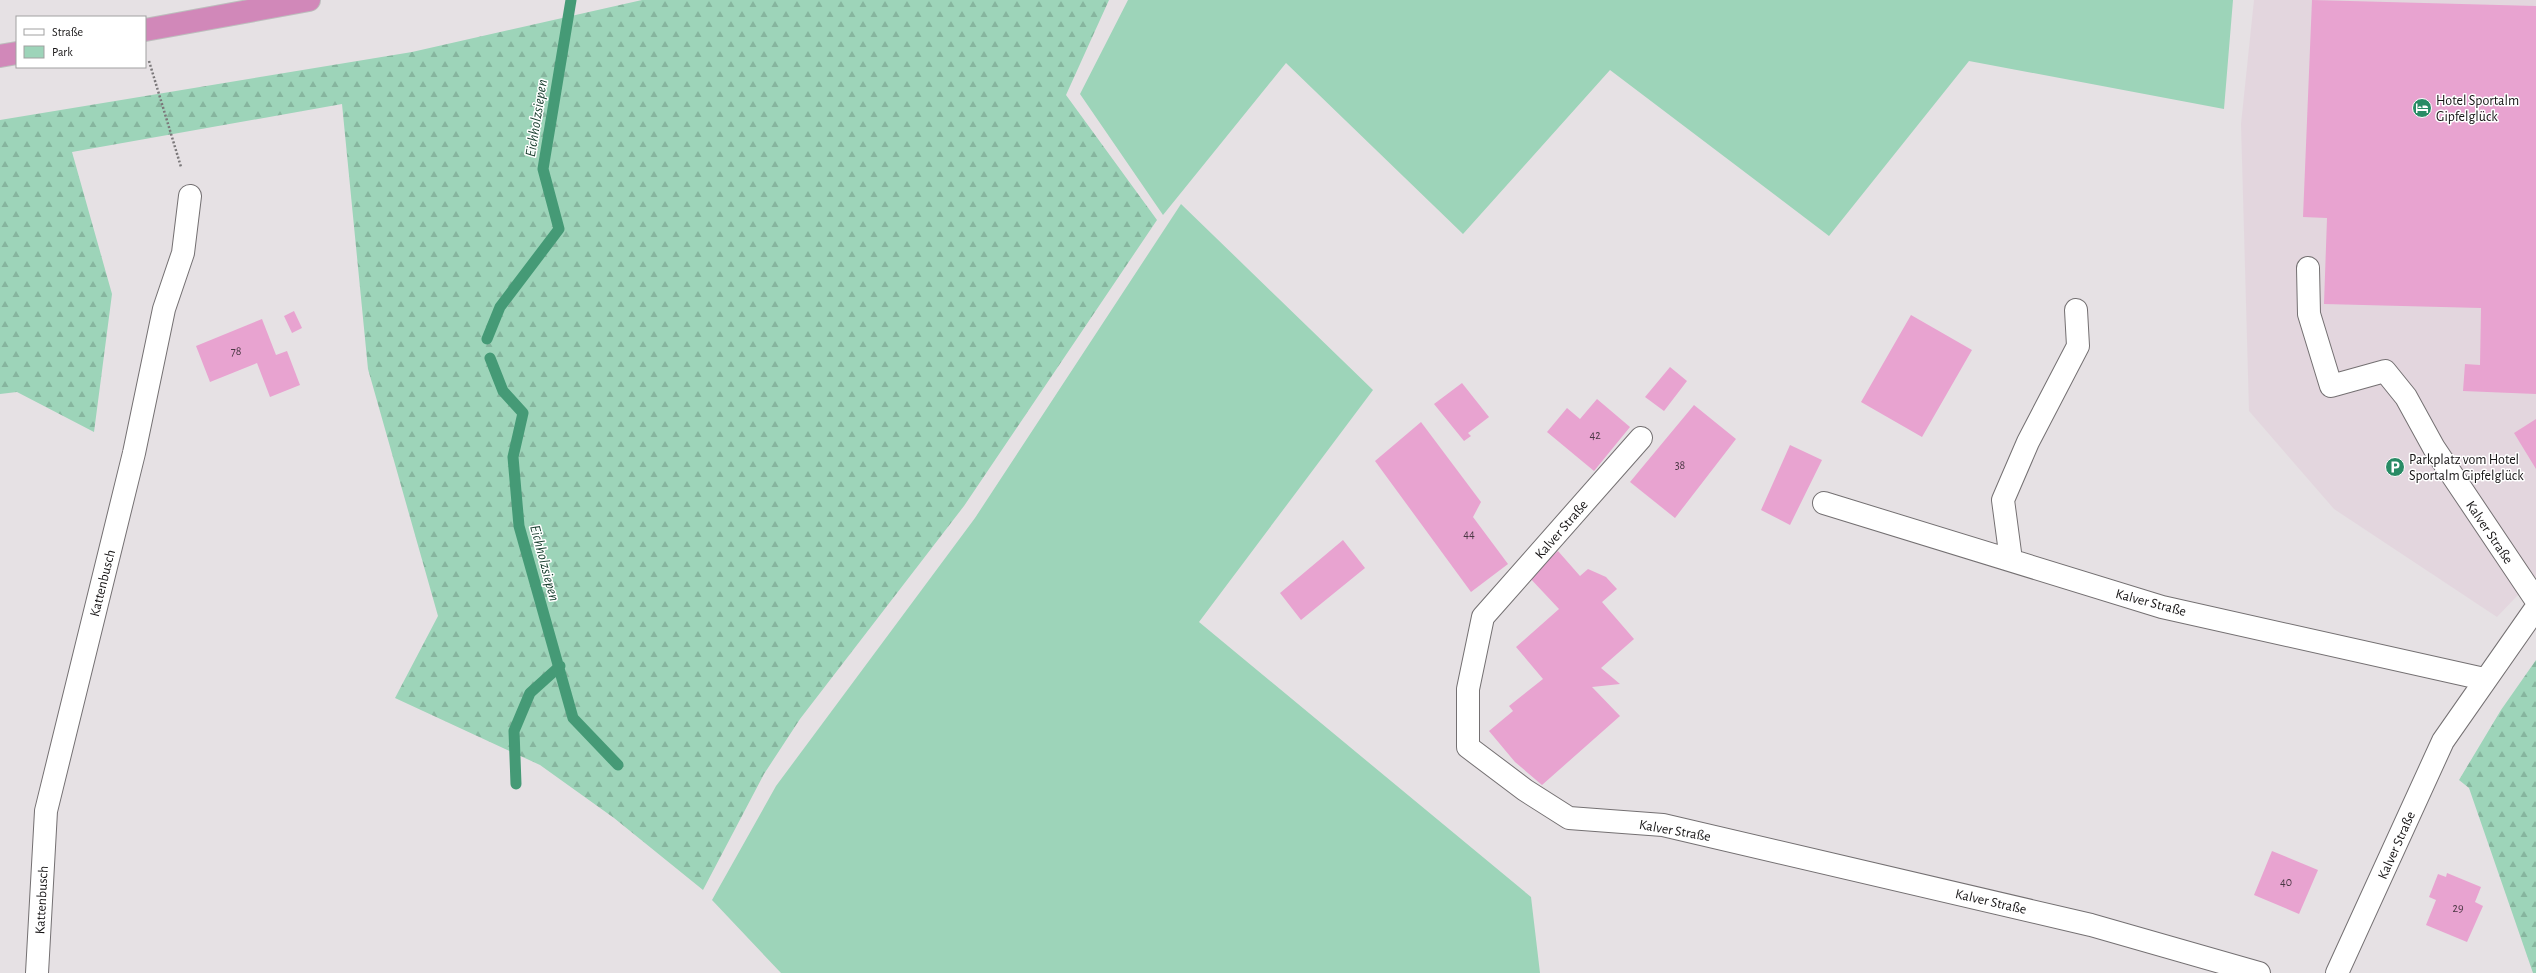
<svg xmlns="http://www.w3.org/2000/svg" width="2536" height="973" font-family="'Alegreya Sans',sans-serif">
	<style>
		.built { fill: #e3d6de }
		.green { fill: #9dd4b9 }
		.forest { fill: url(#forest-firs) }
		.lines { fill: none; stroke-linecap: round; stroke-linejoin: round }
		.stream { stroke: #459a76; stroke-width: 11 }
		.building { fill: #e8a3d0 }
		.minor-casing { stroke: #747072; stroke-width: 24 }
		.highway-casing { stroke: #bdbdbd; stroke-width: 24 }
		.path { stroke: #7b787a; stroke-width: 2.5; stroke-dasharray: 2 2; stroke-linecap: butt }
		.minor { stroke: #fff; stroke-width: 22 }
		.highway { stroke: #d188b9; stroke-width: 22 }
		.labels { text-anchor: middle; stroke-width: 3; stroke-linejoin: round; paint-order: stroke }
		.number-label { font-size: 12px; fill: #4a3743 }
		.poi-label { font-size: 14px; fill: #151314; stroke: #fff; text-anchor: start }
		.street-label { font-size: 14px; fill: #151314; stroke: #fff }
		.water-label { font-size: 15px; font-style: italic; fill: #163c2c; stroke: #fff }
	</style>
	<defs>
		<pattern id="forest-firs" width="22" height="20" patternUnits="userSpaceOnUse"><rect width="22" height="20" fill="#9dd4b9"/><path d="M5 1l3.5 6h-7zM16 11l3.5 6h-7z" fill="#86b59e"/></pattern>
	</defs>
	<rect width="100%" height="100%" fill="#e6e1e4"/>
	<path class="built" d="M 2254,0 L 2536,0 L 2536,576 L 2497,617 L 2334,509 L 2249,411 L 2241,124 Z"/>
	<path class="green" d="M 1128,0 L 2233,0 L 2224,109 L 1969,61 L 1829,236 L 1610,70 L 1463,234 L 1286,63 L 1163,215 L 1080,94 Z
		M 1181,204 L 1373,390 L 1199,622 L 1531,897 L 1540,973 L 781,973 L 712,900 L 776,786 L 975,518 Z"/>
	<path class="forest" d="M 642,0 L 1109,0 L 1066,95 L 1157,220 L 964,506 L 800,719 L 764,774 L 703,890 L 614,818 L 540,765 L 395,698 L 438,616 L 368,369 L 342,104 L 72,152 L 112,294 L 94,432 L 17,392 L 0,394 L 0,120 L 412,52 Z
		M 2536,660 L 2536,973 L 2533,973 L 2469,788 L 2459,780 L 2501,710 Z"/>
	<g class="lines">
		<path class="stream" d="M 487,339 L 500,307 L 559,229 L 543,169 L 571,0
			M 490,358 L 503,391 L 523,413 L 513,457 L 519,526 L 573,718 L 618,765
			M 516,784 L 514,731 L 530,693 L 560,666"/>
	</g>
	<path class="building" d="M 2312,0 L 2536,6 L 2536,394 L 2463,391 L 2465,364 L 2480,365 L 2481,308 L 2324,304 L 2327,218 L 2303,217 Z
		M 294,311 L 302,328 L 292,333 L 284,316 Z
		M 1911,315 L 1972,350 L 1922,437 L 1861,402 Z
		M 262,319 L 276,355 L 287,351 L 300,385 L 270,397 L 257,363 L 210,382 L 196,346 Z
		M 1670,367 L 1687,381 L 1664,411 L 1645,397 Z
		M 1462,383 L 1489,417 L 1468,433 L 1471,436 L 1464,441 L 1434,404 Z
		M 1597,399 L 1630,427 L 1594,471 L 1547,432 L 1567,408 L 1580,419 Z
		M 1694,405 L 1736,439 L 1675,518 L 1630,482 Z
		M 2536,419 L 2536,469 L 2514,433 Z
		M 1421,422 L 1481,502 L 1473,517 L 1508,564 L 1471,592 L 1375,461 Z
		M 1790,445 L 1822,460 L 1790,525 L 1761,510 Z
		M 1343,540 L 1365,568 L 1301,620 L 1280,593 Z
		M 1558,551 L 1580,576 L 1588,569 L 1606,577 L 1617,589 L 1602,602 L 1634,639 L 1601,668 L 1620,684 L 1592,687 L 1620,716 L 1542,785 L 1515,762 L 1489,731 L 1513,711 L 1509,706 L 1543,679 L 1516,647 L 1559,609 L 1528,576 Z
		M 2272,851 L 2318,870 L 2299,914 L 2254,895 Z
		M 2447,873 L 2481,887 L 2475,902 L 2483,906 L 2467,942 L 2426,925 L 2436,900 L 2429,897 L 2438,874 L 2446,877 Z"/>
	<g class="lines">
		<defs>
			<path id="minor" d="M 2308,268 L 2309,314 L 2331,386 L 2385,371 L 2406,397 L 2434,448 L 2536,600
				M 1641,438 L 1483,617 L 1468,689 L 1468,747 L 1525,790 L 1569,818 L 1663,825 L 2091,925 L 2259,973
				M 1824,503 L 2162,607 L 2484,679
				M 2011,560 L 2003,500 L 2028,442 L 2078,346 L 2076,310
				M 37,973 L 46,811 L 134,453 L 164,309 L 183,253 L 190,196
				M 2337,973 L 2443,741 L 2536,608"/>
			<path id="highway" d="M 145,30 L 309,0
				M 0,56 L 17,53"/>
		</defs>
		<use href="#minor" class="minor-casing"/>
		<use href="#highway" class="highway-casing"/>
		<path class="path" d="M 149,61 L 181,167"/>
		<use href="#minor" class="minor"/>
		<use href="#highway" class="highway"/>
	</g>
	<defs>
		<symbol id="hotel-disc" viewBox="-11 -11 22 22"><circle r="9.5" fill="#288b65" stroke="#fff"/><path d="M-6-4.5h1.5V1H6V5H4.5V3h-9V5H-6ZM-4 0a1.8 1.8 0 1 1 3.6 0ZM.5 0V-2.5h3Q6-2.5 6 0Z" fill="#fff"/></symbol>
		<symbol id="parking-disc" viewBox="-11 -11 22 22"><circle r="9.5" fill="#288b65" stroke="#fff"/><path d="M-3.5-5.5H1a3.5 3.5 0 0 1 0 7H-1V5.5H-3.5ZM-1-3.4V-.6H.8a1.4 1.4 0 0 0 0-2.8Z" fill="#fff"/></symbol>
	</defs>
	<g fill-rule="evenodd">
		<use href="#hotel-disc" x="2411" y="97" width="22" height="22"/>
		<use href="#parking-disc" x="2384" y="456" width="22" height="22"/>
	</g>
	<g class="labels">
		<g class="number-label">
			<text x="236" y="355">78</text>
			<text x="1595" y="439">42</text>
			<text x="1680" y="469">38</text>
			<text x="1469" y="538">44</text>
			<text x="2286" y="886">40</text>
			<text x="2458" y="912">29</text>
		</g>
		<g class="poi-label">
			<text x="2436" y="105">Hotel Sportalm<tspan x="2436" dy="16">Gipfelglück</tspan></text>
			<text x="2409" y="464">Parkplatz vom Hotel<tspan x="2409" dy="16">Sportalm Gipfelglück</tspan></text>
		</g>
		<g class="street-label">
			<text transform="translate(1561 529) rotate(-49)" y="5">Kalver Straße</text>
			<text transform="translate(2490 532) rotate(56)" y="5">Kalver Straße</text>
			<text transform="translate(102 583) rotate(-76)" y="5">Kattenbusch</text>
			<text transform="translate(2151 602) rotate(15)" y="5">Kalver Straße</text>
			<text transform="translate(1675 830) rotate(10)" y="5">Kalver Straße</text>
			<text transform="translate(2396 845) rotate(-66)" y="5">Kalver Straße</text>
			<text transform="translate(41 900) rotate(-87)" y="5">Kattenbusch</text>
			<text transform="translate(1991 901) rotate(13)" y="5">Kalver Straße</text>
		</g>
		<g class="water-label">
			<text transform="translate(536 118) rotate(-81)" y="5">Eichholzsiepen</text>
			<text transform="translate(545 563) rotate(75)" y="5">Eichholzsiepen</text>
		</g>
	</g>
	<rect x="16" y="16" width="130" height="52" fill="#ffffff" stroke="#a1a1a1"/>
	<rect x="24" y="29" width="20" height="6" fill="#ffffff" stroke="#a1a1a1"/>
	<text x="52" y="36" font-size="12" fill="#151314">Straße</text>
	<rect x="24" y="46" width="20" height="12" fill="#9dd4b9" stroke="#a1a1a1"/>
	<text x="52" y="56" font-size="12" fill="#151314">Park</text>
</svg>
